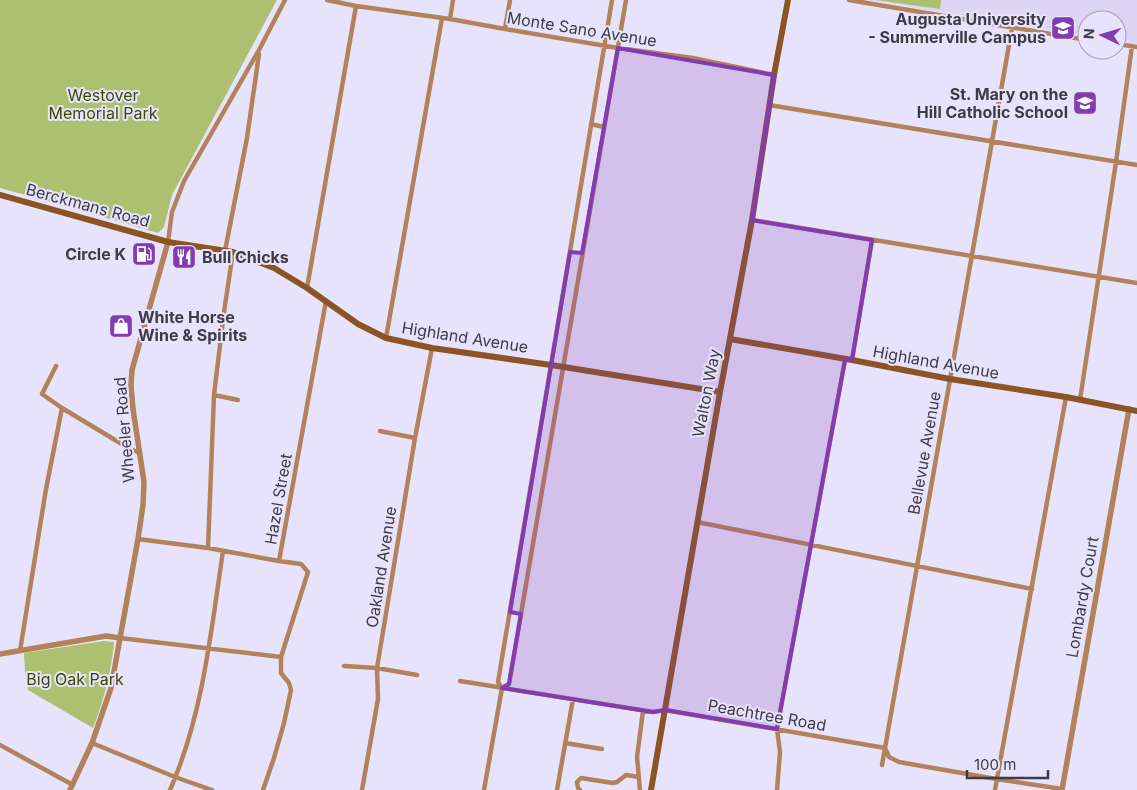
<svg xmlns="http://www.w3.org/2000/svg" width="1137" height="790" font-family="Inter,sans-serif">
	<style>
		.built { fill: #dcd5f5 }
		.green { fill: #acc06f }
		.lines { fill: none; stroke-linecap: round; stroke-linejoin: round }
		.minor { stroke: #b2825b; stroke-width: 4.5 }
		.tertiary { stroke: #b2825b; stroke-width: 5.5 }
		.secondary { stroke: #8b5523; stroke-width: 6 }
		.marked { fill: #803cb0; fill-opacity: 0.2; stroke: #803cb0; stroke-width: 4; stroke-linejoin: round }
		.labels { text-anchor: middle; stroke-width: 4; stroke-linejoin: round; paint-order: stroke }
		.poi-label { font-size: 16px; font-weight: bold; fill: #3d3b45; stroke: #e8e3fc; text-anchor: end }
		.street-label { font-size: 16px; fill: #3d3b45; stroke: #e8e3fc }
		.park-label { font-size: 16px; fill: #3b4801; stroke: #e8e3fc }
	</style>
	<rect width="100%" height="100%" fill="#e8e3fc"/>
	<path class="built" d="M 869,0 L 1137,0 L 1137,44 L 1117,41 L 1117,20 L 1087,20 L 1087,36 Z"/>
	<path class="green" d="M 0,0 L 277,0 L 172,195 L 164,227 L 158,233 L 80,210 L 0,188 Z
		M 876,0 L 941,0 L 940,9 Z
		M 104,641 L 114,642 L 114,645 C 110,675 104,700 93,728 L 28,690 L 25,672 L 24,653 Z"/>
	<g class="lines">
		<path class="minor" d="M 327,0 L 356,6 L 450,19 L 505,29 L 618,48 L 693,58 L 774,75
			M 849,0 L 1087,40
			M 450,19 L 453,0
			M 505,29 L 510,0
			M 1117,44 L 1137,47
			M 769,105 L 1137,165
			M 591,124 L 604,127
			M 752,220 L 1137,283
			M 168,242 L 172,212 L 184,181 L 259,50 L 285,0
			M 225,251 L 247,138 L 259,54
			M 307,288 L 356,6
			M 386,338 L 442,18
			M 852,360 L 872,240
			M 56,366 L 42,394 L 62,408 L 130,449 L 140,453
			M 214,395 L 238,400
			M 1080,400 L 1116,162 L 1132,46
			M 380,431 L 415,438
			M 697,522 L 1032,589
			M 138,539 L 208,548 L 279,561
			M 208,548 L 214,395 L 224,312 L 233,252
			M 120,638 L 281,657
			M 20,651 L 46,489 L 62,408
			M 344,666 L 377,668 L 417,675
			M 460,681 L 653,712 L 665,710 L 885,748 L 889,757 L 899,762 L 996,779 L 1062,789
			M 502,688 L 509,684 L 626,0
			M 92,743 L 175,777 L 212,790
			M 565,743 L 602,749
			M 0,745 L 73,785
			M 882,765 L 1012,28
			M 170,790 C 203,715 211,631 223,551
			M 263,790 L 274,758 L 284,723 L 291,690 L 289,683 L 281,673 L 281,657 L 308,572 L 301,564 L 279,561 L 326,301
			M 362,790 L 378,699 L 377,668 L 415,438 L 432,348
			M 484,790 L 502,688 L 498,682 L 612,0
			M 557,790 L 573,699
			M 580,790 L 578,788 L 577,782 L 581,778 L 613,783 L 617,782 L 626,775 L 639,777
			M 640,790 L 637,757 L 643,711
			M 777,790 L 780,752 L 777,729 L 845,360
			M 995,790 L 1066,397"/>
		<path class="tertiary" d="M 0,654 L 106,636 L 120,638
			M 70,790 L 92,743 L 111,688 L 138,539 L 143,505 L 144,482 L 133,409 L 131,385 L 132,370 L 168,242
			M 1062,790 L 1129,409"/>
		<path class="secondary" d="M 0,195 L 168,242 L 233,252 L 274,268 L 307,288 L 358,324 L 386,338 L 432,348 L 551,365 L 720,392
			M 730,339 L 852,360 L 950,379 L 1066,397 L 1137,411
			M 651,790 L 720,392 L 752,220 L 774,75 L 788,0"/>
	</g>
	<path class="marked" d="M 618,48 L 774,75 L 752,220 L 872,240 L 852,360 L 845,360 L 777,729 L 665,710 L 653,712 L 502,688 L 509,684 L 521,614 L 510,612 L 570,252 L 582,253 Z"/>
	<defs>
		<symbol id="university-square" viewBox="-11 -11 22 22"><rect x="-9" y="-9" width="18" height="18" rx="4" fill="#803cb0" stroke="#e8e3fc"/><path d="M0-5L7-2L0 1L-7-2ZM-4 1L0 2.5L4 1V4Q0 6-4 4Z" fill="#fff"/></symbol>
		<symbol id="school-square" viewBox="-11 -11 22 22"><rect x="-9" y="-9" width="18" height="18" rx="4" fill="#803cb0" stroke="#e8e3fc"/><path d="M0-5L7-2L0 1L-7-2ZM-4 1L0 2.5L4 1V4Q0 6-4 4Z" fill="#fff"/></symbol>
		<symbol id="fuel-square" viewBox="-11 -11 22 22"><rect x="-9" y="-9" width="18" height="18" rx="4" fill="#803cb0" stroke="#e8e3fc"/><path d="M-5.5-6h7V0h2V4h1.3V-2.5L3-4.5l.8-.8L6-3V5H2.5V1h-1V6h-7ZM-4.2-4.7v3.2H.2V-4.7Z" fill="#fff"/></symbol>
		<symbol id="restaurant-square" viewBox="-11 -11 22 22"><rect x="-9" y="-9" width="18" height="18" rx="4" fill="#803cb0" stroke="#e8e3fc"/><path d="M-5-6h1v4h1v-4h1v4h1v-4h1v5L-1.5 .5V6h-2V.5L-5-1ZM5-6V6H3V1.5H1.5Q1.5-4 5-6Z" fill="#fff"/></symbol>
		<symbol id="shop-square" viewBox="-11 -11 22 22"><rect x="-9" y="-9" width="18" height="18" rx="4" fill="#803cb0" stroke="#e8e3fc"/><path d="M-5-2.5h2.3a2.7 3.5 0 0 1 5.4 0H5L5.5 6h-11ZM-1.5-2.5h3a1.5 2.3 0 0 0-3 0Z" fill="#fff"/></symbol>
	</defs>
	<g fill-rule="evenodd">
		<use href="#university-square" x="1049" y="14" width="28" height="28"/>
		<use href="#school-square" x="1071" y="89" width="28" height="28"/>
		<use href="#fuel-square" x="130" y="240" width="28" height="28"/>
		<use href="#restaurant-square" x="170" y="243" width="28" height="28"/>
		<use href="#shop-square" x="107" y="312" width="28" height="28"/>
	</g>
	<g class="labels">
		<g class="poi-label">
			<text x="1046" y="25">Augusta University<tspan x="1046" dy="18">- Summerville Campus</tspan></text>
			<text x="1068" y="100">St. Mary on the<tspan x="1068" dy="18">Hill Catholic School</tspan></text>
			<text x="126" y="260">Circle K</text>
			<text x="202" y="263" text-anchor="start">Bull Chicks</text>
			<text x="138" y="323" text-anchor="start">White Horse<tspan x="138" dy="18">Wine &amp; Spirits</tspan></text>
		</g>
		<g class="street-label">
			<text transform="translate(582 29) rotate(9)" y="6">Monte Sano Avenue</text>
			<text transform="translate(88 205) rotate(15)" y="6">Berckmans Road</text>
			<text transform="translate(465 337) rotate(9)" y="6">Highland Avenue</text>
			<text transform="translate(936 362) rotate(10)" y="6">Highland Avenue</text>
			<text transform="translate(706 393) rotate(-79)" y="6">Walton Way</text>
			<text transform="translate(124 430) rotate(-95)" y="6">Wheeler Road</text>
			<text transform="translate(924 453) rotate(-80)" y="6">Bellevue Avenue</text>
			<text transform="translate(278 499) rotate(-80)" y="6">Hazel Street</text>
			<text transform="translate(381 567) rotate(-81)" y="6">Oakland Avenue</text>
			<text transform="translate(1082 597) rotate(-80)" y="6">Lombardy Court</text>
			<text transform="translate(767 715) rotate(10)" y="6">Peachtree Road</text>
		</g>
		<g class="park-label">
			<text x="103" y="101">Westover<tspan x="103" dy="18">Memorial Park</tspan></text>
			<text x="75" y="685">Big Oak Park</text>
		</g>
	</g>
	<g transform="translate(1102 35) rotate(275)"><circle r="24" fill="#e8e3fc" stroke="#a4a0b3"/>
	<path d="M0-4L9 19L0 12L-9 19Z" fill="#803cb0"/>
	<text y="-8" font-size="14" font-weight="bold" text-anchor="middle" fill="#3d3b45">N</text>
	</g>
	<path d="M967 770v8h81v-8" fill="none" stroke="#3d3b45" stroke-width="2.5"/>
	<text x="974" y="770" font-size="15" fill="#3d3b45" stroke="#e8e3fc" stroke-width="4" paint-order="stroke">100 m</text>
</svg>
